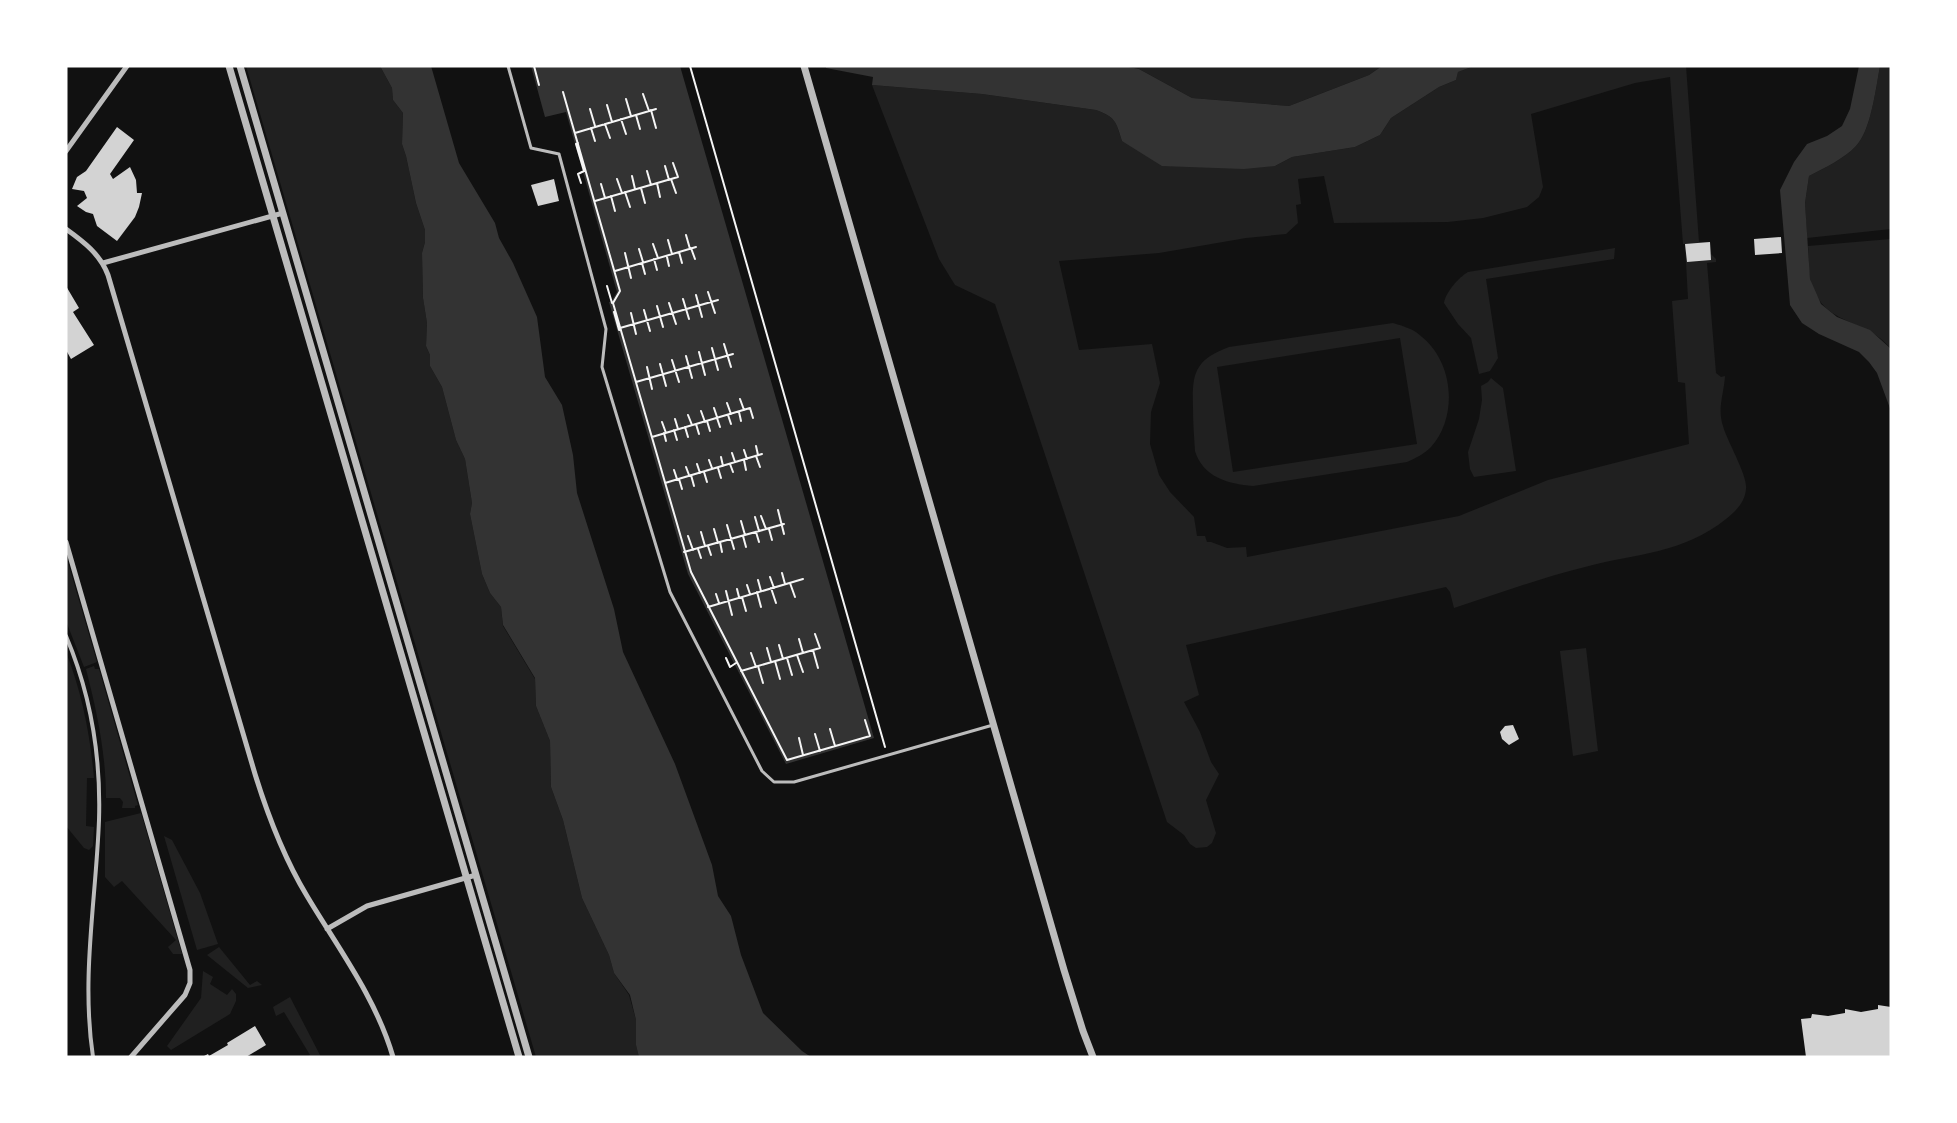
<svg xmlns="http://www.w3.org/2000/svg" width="1957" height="1123" font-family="'PT Sans',sans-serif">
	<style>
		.green { fill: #202020; fill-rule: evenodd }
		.water { fill: #333 }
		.building { fill: #d3d3d3 }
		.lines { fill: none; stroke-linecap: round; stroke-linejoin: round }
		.path { stroke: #f5f5f5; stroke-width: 2 }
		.service { stroke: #bcbcbc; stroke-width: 3 }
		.pedestrian { stroke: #bcbcbc; stroke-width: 4 }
		.minor { stroke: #bcbcbc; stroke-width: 5 }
		.tertiary { stroke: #bcbcbc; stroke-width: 7 }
	</style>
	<rect width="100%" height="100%" fill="#111"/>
	<path class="green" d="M 246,66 L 380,66 L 392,88 L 393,100 L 403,113 L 402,144 L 406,156 L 416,203 L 425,230 L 425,242 L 422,253 L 423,298 L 427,323 L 426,346 L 430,355 L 430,366 L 442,387 L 456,440 L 465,459 L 472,503 L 470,514 L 482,574 L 490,593 L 501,607 L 503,626 L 535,679 L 536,706 L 550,741 L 551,787 L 563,820 L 582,898 L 609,955 L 614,973 L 629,995 L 636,1020 L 636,1045 L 639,1057 L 536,1057 Z
		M 1124,66 L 1382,66 L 1369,75 L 1289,106 L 1192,98 L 1139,69 Z
		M 1474,66 L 1686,66 L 1699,242 L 1710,242 L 1711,254 L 1716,259 L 1716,262 L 1707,263 L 1716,373 L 1721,377 L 1725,376 C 1724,394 1717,408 1723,426 C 1727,441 1748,476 1746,489 C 1745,502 1736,511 1726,519 C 1682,554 1637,553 1585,567 C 1540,578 1497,594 1454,608 L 1450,592 L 1446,587 L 1186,645 L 1199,695 L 1184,702 L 1200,732 L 1211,762 L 1219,774 L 1206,800 L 1216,833 L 1212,843 L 1207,847 L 1196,848 L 1190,844 L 1184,835 L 1167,822 L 995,304 L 955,285 L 939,259 L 872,85 L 982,94 L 1096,110 C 1115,117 1116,121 1122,141 L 1275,166 L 1292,157 L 1355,147 L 1380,135 L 1391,118 L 1439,87 L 1456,80 L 1458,72 ZM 1670,77 L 1683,244 L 1685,244 L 1688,299 L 1672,301 L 1678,382 L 1685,383 L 1689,444 L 1548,480 L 1459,516 L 1247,557 L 1246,547 L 1227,548 L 1211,542 L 1207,542 L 1205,536 L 1197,536 L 1194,517 L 1170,492 L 1159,475 L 1150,444 L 1151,412 L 1160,383 L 1152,344 L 1079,350 L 1059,261 L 1159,253 L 1246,238 L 1286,234 L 1298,223 L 1296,205 L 1301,204 L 1298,179 L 1324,176 L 1334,223 L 1448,222 L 1483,218 L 1527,207 L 1539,197 L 1543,187 L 1531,114 L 1635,83 Z
		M 1880,66 L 1891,66 L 1891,229 L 1807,238 L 1805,203 L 1809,176 C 1824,168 1844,159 1856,146 C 1871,131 1876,87 1880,66 Z
		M 1891,239 L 1891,349 C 1865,316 1822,328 1810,279 C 1808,269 1809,257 1808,246 Z
		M 1615,248 L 1614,259 L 1486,279 L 1498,358 L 1490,371 L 1479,374 L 1471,338 L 1458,324 L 1444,303 C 1446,292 1458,278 1468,272 Z
		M 1393,323 C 1403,326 1414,329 1422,337 C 1454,363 1458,417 1431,447 C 1424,454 1416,458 1407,462 L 1253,486 C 1228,484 1203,477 1195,451 C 1194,437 1193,422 1193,408 C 1192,374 1194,360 1229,347 ZM 1400,338 L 1417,444 L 1233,472 L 1217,367 Z
		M 1491,378 L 1503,388 L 1516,471 L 1474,477 L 1470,469 L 1468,452 L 1479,419 L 1482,400 L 1481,386 L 1488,382 Z
		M 66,556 L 97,662 L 84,667 L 66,621 Z
		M 1586,648 L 1598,751 L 1573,756 L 1560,651 Z
		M 66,652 C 82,693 90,734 94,778 L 87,778 L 86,826 L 94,827 L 93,846 L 89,850 L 84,848 L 66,826 Z
		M 94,666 L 95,669 L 99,669 L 138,805 L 135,806 L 135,808 L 122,808 L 123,802 L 120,798 L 106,798 C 106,754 97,712 86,669 Z
		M 141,813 L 182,954 L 173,954 L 168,947 L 176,940 L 122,881 L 114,887 L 105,877 L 105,822 Z
		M 164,836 L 172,840 L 200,893 L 218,944 L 197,950 Z
		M 219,947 L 250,985 L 257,981 L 262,985 L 248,988 L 207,955 Z
		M 203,971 L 213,977 L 210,984 L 227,995 L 232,989 L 236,994 L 236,1001 L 230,1014 L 171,1050 L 167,1046 L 201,998 Z
		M 290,997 L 321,1057 L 307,1057 L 310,1055 L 284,1012 L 276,1016 L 273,1007 Z"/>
	<path class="water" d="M 380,66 L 431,66 L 459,163 L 495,223 L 499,238 L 513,263 L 537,317 L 545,377 L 562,405 L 573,455 L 577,493 L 614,609 L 623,652 L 675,764 L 712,865 L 718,896 L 731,916 L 741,955 L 763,1013 L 802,1051 L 811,1057 L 639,1057 L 636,1045 L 636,1020 L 630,995 L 614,973 L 609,955 L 582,898 L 563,820 L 551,787 L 550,741 L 536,706 L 535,678 L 503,625 L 501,607 L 490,593 L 482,574 L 470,514 L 472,503 L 465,459 L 456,440 L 442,387 L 430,366 L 430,355 L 426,346 L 427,323 L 423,298 L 422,253 L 425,242 L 425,230 L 416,203 L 406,156 L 402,144 L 403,113 L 393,100 L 392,88 Z
		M 531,66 L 680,66 L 874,738 L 786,764 L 688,574 L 609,302 L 611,302 L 617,292 L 566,112 L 545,117 Z
		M 826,66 L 1124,66 L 1139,69 L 1192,98 L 1289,106 L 1369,75 L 1382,66 L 1474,66 L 1458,72 L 1456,80 L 1439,87 L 1391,118 L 1380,135 L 1355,147 L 1292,157 L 1275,166 L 1244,169 L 1162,166 L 1122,141 C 1116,121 1115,117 1096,110 L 982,94 L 872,85 L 873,77 L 826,68 Z
		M 1859,66 L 1880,66 C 1876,87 1871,131 1856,146 C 1844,159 1824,168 1809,176 L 1805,203 L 1810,279 L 1821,304 L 1837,317 L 1870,330 L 1890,348 L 1891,411 L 1877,373 L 1869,362 L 1859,352 L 1819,334 L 1802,323 L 1790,305 L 1780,190 L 1794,162 L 1807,144 L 1827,136 L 1842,126 L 1850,109 Z"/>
	<path class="building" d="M 117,127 L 134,140 L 110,174 L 113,179 L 130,167 L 136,180 L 137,193 L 142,193 L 139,207 L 135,217 L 117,241 L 97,226 L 93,214 L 86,212 L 77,206 L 87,198 L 84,191 L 72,189 L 77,177 L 86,171 Z
		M 554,179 L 559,201 L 538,206 L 531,185 Z
		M 1781,237 L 1782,253 L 1755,255 L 1754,239 Z
		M 1710,242 L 1711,260 L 1687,262 L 1685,244 Z
		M 66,286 L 79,308 L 73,312 L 94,345 L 71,359 L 66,350 Z
		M 1513,725 L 1519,739 L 1509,745 L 1502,739 L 1500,732 L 1505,726 Z
		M 1878,1005 L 1891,1007 L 1891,1057 L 1806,1057 L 1801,1019 L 1811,1018 L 1812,1014 L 1828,1016 L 1845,1013 L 1845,1009 L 1861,1012 L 1878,1009 Z
		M 255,1026 L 266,1045 L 246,1057 L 202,1057 L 208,1054 L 209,1056 L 228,1045 L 227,1043 Z"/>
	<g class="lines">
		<path class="path" d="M 534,66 L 539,85
			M 690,66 L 885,747
			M 563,92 L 620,291 L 613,303 L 691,572 L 787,760 L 870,736 L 865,720
			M 643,94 L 649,111
			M 626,99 L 631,116
			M 607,105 L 612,122
			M 590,109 L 595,126
			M 651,110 L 656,128
			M 636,115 L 640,129
			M 621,119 L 626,134
			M 605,124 L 610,138
			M 591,128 L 595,141
			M 575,133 L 656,109
			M 578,143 L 576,144 L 584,171 L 578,174 L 581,183
			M 665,166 L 669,180
			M 647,171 L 651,185
			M 632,176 L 635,189
			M 617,179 L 622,193
			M 671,179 L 676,193
			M 657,183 L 660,197
			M 601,184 L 605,198
			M 641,188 L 645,203
			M 625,192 L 630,207
			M 611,196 L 615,211
			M 595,201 L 678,177 L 673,163
			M 686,235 L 690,249
			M 668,240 L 672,254
			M 653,244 L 658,258
			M 691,248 L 695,259
			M 639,249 L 643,262
			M 679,252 L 682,263
			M 625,253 L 631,278
			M 667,257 L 669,266
			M 654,259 L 657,270
			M 642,263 L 645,274
			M 615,271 L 696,247
			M 607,286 L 612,303
			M 708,292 L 715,313
			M 696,295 L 702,317
			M 683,299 L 689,319
			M 669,303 L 676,324
			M 657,306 L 663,327
			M 644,310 L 650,331
			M 614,312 L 619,330 L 621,330
			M 631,313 L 636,334
			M 620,328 L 718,300
			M 724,344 L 731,367
			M 712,348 L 718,370
			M 699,352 L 705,375
			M 686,356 L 692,378
			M 672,360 L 679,382
			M 660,364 L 666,386
			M 647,367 L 652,389
			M 636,382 L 733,354
			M 740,399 L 744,410
			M 727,403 L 731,414
			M 714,408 L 717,417
			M 701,411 L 705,422
			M 739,412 L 741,421
			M 688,415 L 692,425
			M 728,415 L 731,424
			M 717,418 L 720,427
			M 675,419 L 678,429
			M 707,421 L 710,431
			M 662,422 L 666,433
			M 696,424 L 699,434
			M 685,427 L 688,437
			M 674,430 L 677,440
			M 664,433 L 666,441
			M 652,437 L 750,408 L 753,418
			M 756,446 L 758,455
			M 744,450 L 747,459
			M 732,453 L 735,462
			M 756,456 L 760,467
			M 721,457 L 723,466
			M 709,460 L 712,468
			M 744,460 L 746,470
			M 697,464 L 700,473
			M 730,464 L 733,472
			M 686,467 L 689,475
			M 718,468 L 721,478
			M 674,470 L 677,479
			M 704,472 L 707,482
			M 691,475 L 694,486
			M 679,479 L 682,489
			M 665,483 L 762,454
			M 778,510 L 784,534
			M 761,516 L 766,529
			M 755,517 L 759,531
			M 741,521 L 745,535
			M 727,525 L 734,549
			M 714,529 L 718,543
			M 769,529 L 772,540
			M 701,532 L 705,546
			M 756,532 L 759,542
			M 688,536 L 693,550
			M 743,536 L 746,547
			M 720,542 L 722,552
			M 708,546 L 711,555
			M 698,549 L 701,558
			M 684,552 L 784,524
			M 782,573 L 785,584
			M 770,577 L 774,588
			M 758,580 L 761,591
			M 790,583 L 795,597
			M 747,585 L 750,594
			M 771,588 L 776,603
			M 737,589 L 739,597
			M 726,591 L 732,615
			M 757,592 L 761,607
			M 716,594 L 719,603
			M 742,597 L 746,611
			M 708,607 L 803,579
			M 799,639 L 803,653
			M 779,645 L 783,659
			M 767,648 L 771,662
			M 813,650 L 818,668
			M 751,653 L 756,667
			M 797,655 L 803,672
			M 726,658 L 730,667 L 736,663
			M 787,658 L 792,675
			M 775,661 L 780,679
			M 758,666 L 763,683
			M 741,671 L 820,648 L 815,634
			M 830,729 L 835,746
			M 815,734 L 820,751
			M 799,738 L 803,755"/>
		<path class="service" d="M 508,66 L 531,148 L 559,154 L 606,329 L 602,367 L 670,592 L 762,771 L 774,782 L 794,782 L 993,725"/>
		<path class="pedestrian" d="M 66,636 C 91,695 101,756 99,820 C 96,900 81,977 93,1057"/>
		<path class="minor" d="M 66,151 L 127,66
			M 66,229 C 84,242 100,254 108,275 L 255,774 C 268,816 284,858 307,896 C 338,948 376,998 393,1057
			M 103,263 L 283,213
			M 66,542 L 190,970 L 190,983 L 185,995 L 131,1057
			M 327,929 L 367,906 L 476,875"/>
		<path class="tertiary" d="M 229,66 L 519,1057
			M 240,66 L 529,1057
			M 804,66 L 1064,970 L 1083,1031 L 1093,1057"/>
	</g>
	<rect width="1957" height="1123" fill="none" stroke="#ffffff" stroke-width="135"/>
</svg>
